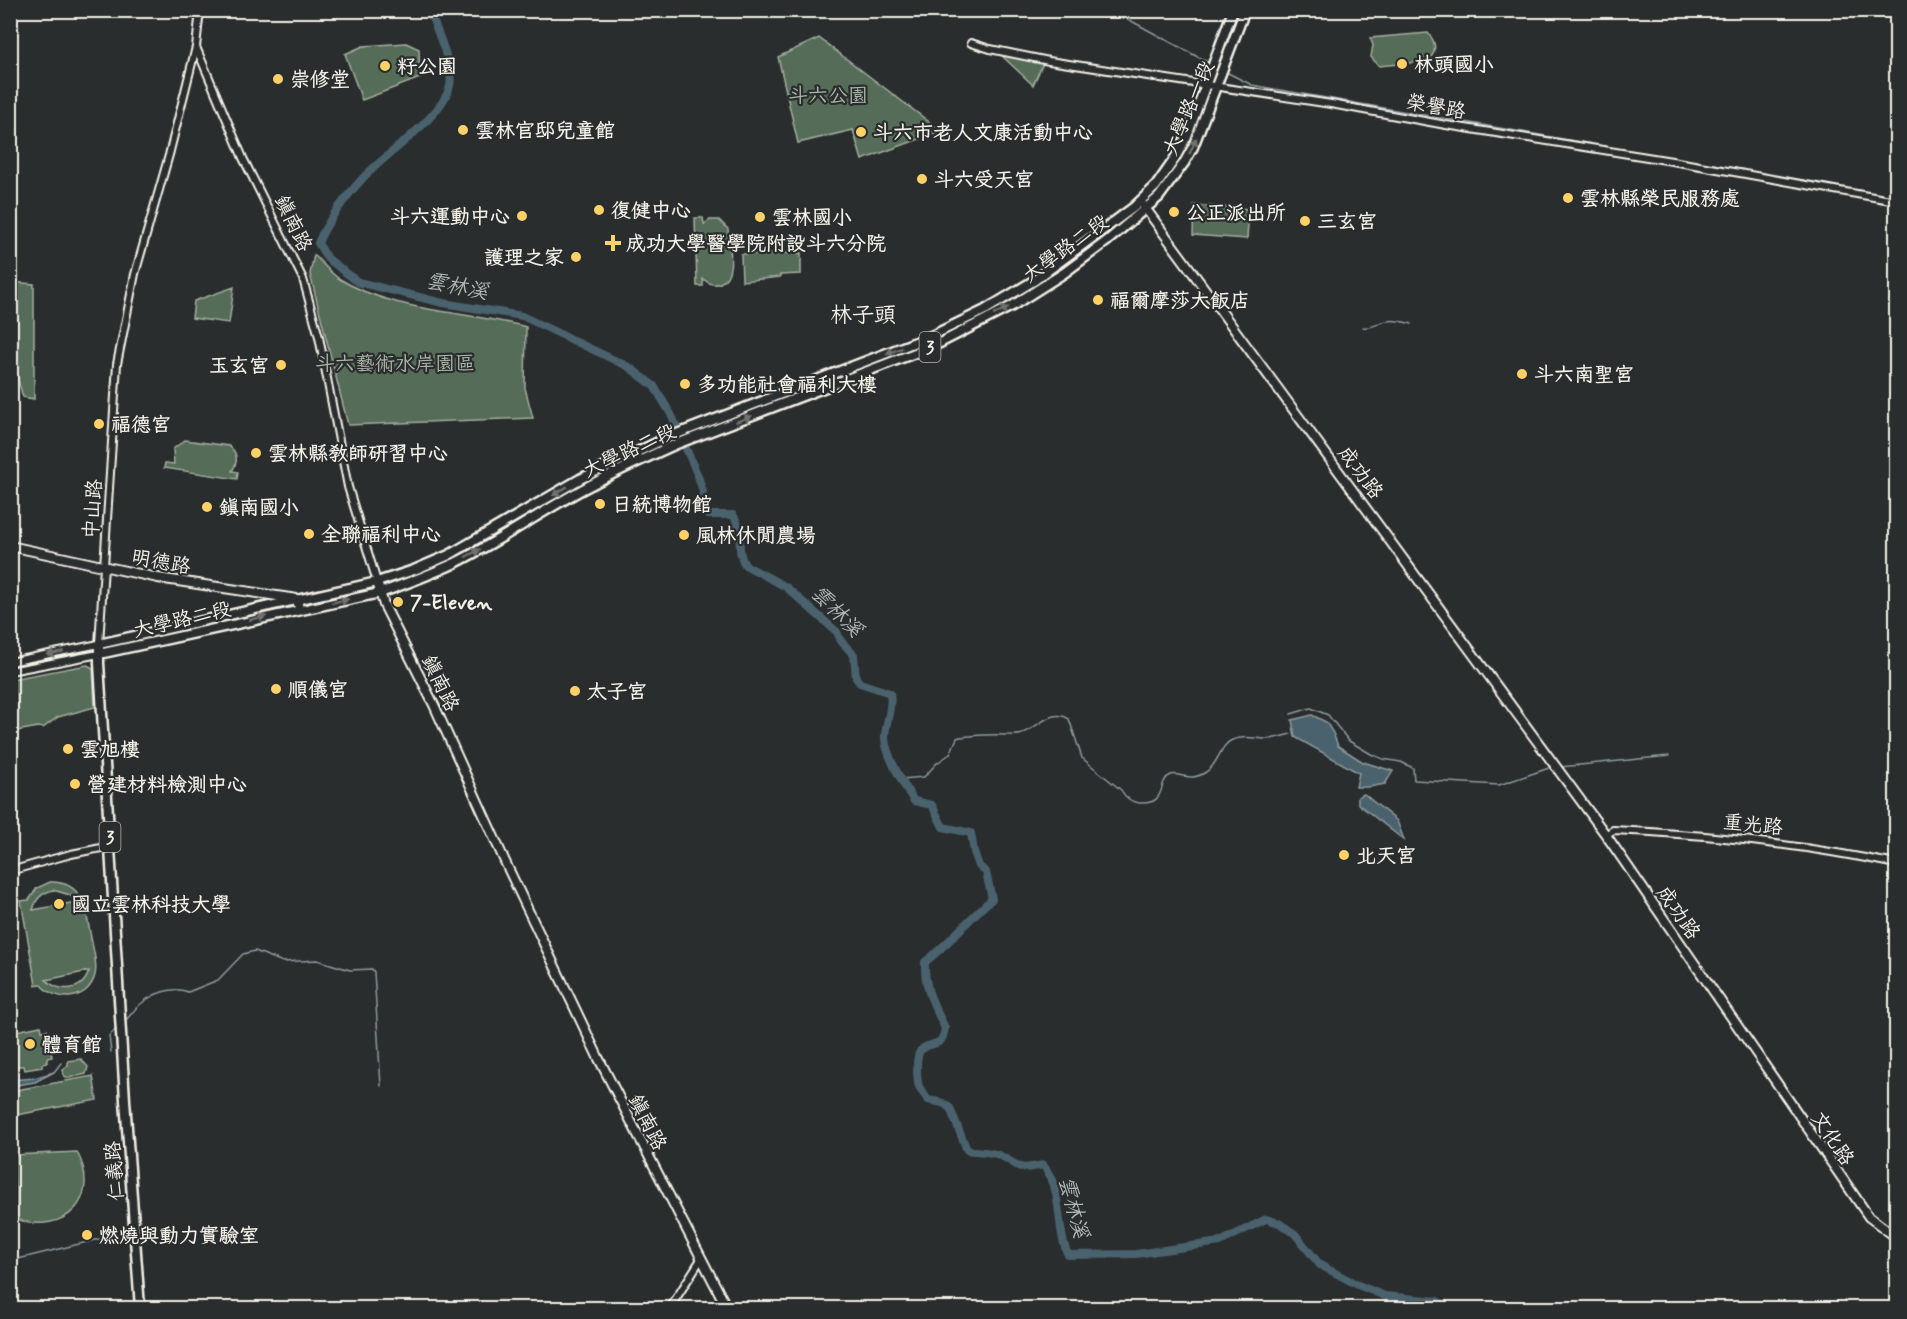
<svg xmlns="http://www.w3.org/2000/svg" width="1907" height="1319" font-family="Mynerve,'LXGW WenKai TC',sans-serif">
	<style>
		.green { fill: #556c58; stroke: #a4aea0; stroke-width: 1.5; fill-rule: evenodd }
		.water { fill: #49626d; stroke: #8d9b9e; stroke-width: 1.5 }
		.lines { fill: none; stroke-linecap: round; stroke-linejoin: round }
		.stream { stroke: #8d9b9e; stroke-width: 1.5 }
		.river { stroke: #49626d; stroke-width: 8 }
		.tertiary-casing { stroke: #f4f1e8; stroke-width: 10 }
		.secondary-casing { stroke: #f4f1e8; stroke-width: 12 }
		.primary-casing { stroke: #f4f1e8; stroke-width: 13 }
		.tertiary { stroke: #2a2d2e; stroke-width: 6 }
		.secondary { stroke: #2a2d2e; stroke-width: 8 }
		.primary { stroke: #2a2d2e; stroke-width: 8 }
		.oneway { fill: #71726f }
		.poi-dot { fill: #ffd166; stroke: #2a2d2e; stroke-width: 2 }
		.labels { text-anchor: middle; stroke-width: 4.5; stroke-linejoin: round; paint-order: stroke }
		.shield { fill: #2a2d2e; stroke: #b7b6b0; stroke-width: 1.5 }
		.shield-label { font-size: 18px; font-weight: bold; fill: #f4f1e8 }
		.poi-label { font-size: 20px; font-weight: bold; fill: #f4f1e8; stroke: #2a2d2e; text-anchor: start }
		.park-label { font-size: 20px; fill: #acb5a7; stroke: #2a2d2e }
		.street-label { font-size: 20px; fill: #f4f1e8; stroke: #2a2d2e }
		.water-label { font-size: 21px; font-style: italic; fill: #b0b8b7; stroke: #2a2d2e }
		.quarter-label { font-size: 22px; fill: #f4f1e8; stroke: #2a2d2e }
	</style>
	<rect width="100%" height="100%" fill="#2a2d2e"/>
	<filter id="ink" filterUnits="userSpaceOnUse"><feTurbulence type="fractalNoise" baseFrequency=".0167" numOctaves="2"/><feDisplacementMap in="SourceGraphic" scale="12" xChannelSelector="R" yChannelSelector="G"/><feConvolveMatrix kernelMatrix="1 2 1 2 8 2 1 2 1" color-interpolation-filters="sRGB"/></filter>
	<g filter="url(#ink)">
		<path class="green" d="M 1428,33 C 1437,43 1437,52 1428,61 L 1379,66 L 1371,57 L 1373,45 L 1370,38 Z
			M 819,38 L 941,131 L 862,160 L 853,130 L 798,143 L 778,57 Z
			M 406,43 L 419,49 L 420,78 L 362,100 L 345,54 L 363,46 Z
			M 999,53 L 1045,59 L 1033,85 Z
			M 1194,205 L 1249,209 L 1247,239 L 1193,235 Z
			M 695,218 L 703,218 L 704,224 L 710,220 L 719,220 L 728,229 C 729,244 737,276 720,283 C 713,286 708,283 703,279 L 703,286 L 697,286 Z
			M 801,253 L 801,274 L 780,275 L 780,277 L 742,281 L 741,254 Z
			M 314,255 C 322,262 329,272 338,278 C 394,313 464,310 526,327 L 525,388 L 533,418 L 348,425 L 310,274 Z
			M 11,282 L 34,284 L 34,399 L 23,397 L 11,355 Z
			M 234,287 L 229,323 L 192,318 L 194,301 Z
			M 185,440 L 229,446 C 238,453 238,462 232,471 L 238,472 L 237,479 L 164,468 L 165,463 L 174,464 L 173,449 Z
			M 87,665 L 93,668 L 95,707 L 58,717 L 43,728 L 38,727 L 11,732 L 11,679 Z
			M 12,801 L 18,829 L 11,831 L 11,802 Z
			M 50,882 C 85,881 86,912 91,938 C 93,949 98,964 95,975 C 88,1002 56,1003 40,984 L 36,985 L 21,901 L 29,900 L 37,888 ZM 53,890 L 70,895 L 76,902 L 33,910 C 36,898 42,893 53,890 ZM 89,971 C 83,992 60,993 46,980 Z
			M 41,1026 L 42,1031 L 47,1030 L 52,1057 L 47,1058 L 47,1063 L 42,1064 L 42,1067 L 25,1070 L 24,1066 L 13,1066 L 11,1064 L 11,1032 Z
			M 81,1059 L 88,1067 L 86,1074 L 69,1078 L 64,1076 L 63,1070 L 68,1065 L 68,1061 Z
			M 93,1076 L 97,1100 L 11,1116 L 11,1091 Z
			M 77,1152 C 102,1199 65,1236 16,1219 L 13,1155 Z"/>
		<path class="water" d="M 1312,715 L 1326,722 L 1333,733 L 1338,746 L 1363,762 L 1393,771 L 1385,784 L 1369,787 L 1356,787 L 1359,773 L 1295,737 L 1292,720 Z
			M 1364,794 L 1397,821 L 1404,840 L 1358,804 L 1358,797 Z
			M 54,1072 L 35,1082 L 11,1086 L 11,1080 L 34,1078 Z"/>
		<g class="lines">
			<path class="stream" d="M 1111,10 L 1209,63
				M 1226,72 L 1252,85 L 1896,197
				M 1363,327 C 1372,329 1379,322 1387,321 C 1396,319 1404,322 1412,324
				M 1291,714 L 1311,708 L 1328,715 L 1349,741 L 1371,754 L 1383,759 L 1401,762 L 1413,768 L 1414,780 L 1499,785 L 1552,767
				M 1560,767 L 1669,756
				M 901,779 L 924,777 L 937,763 L 950,754 L 957,738 L 960,737 C 976,735 991,734 1008,735 C 1013,735 1018,736 1022,734 C 1037,728 1052,707 1069,719 L 1082,758 L 1121,790 C 1125,797 1131,802 1139,803 C 1169,805 1156,781 1171,775 C 1179,772 1189,783 1206,772 C 1218,765 1220,745 1232,740 C 1243,736 1253,738 1264,739 C 1273,740 1282,736 1291,734
				M 125,1021 C 131,1015 135,1008 142,1003 C 154,993 173,986 188,992 L 218,980 L 243,954 L 255,951 L 283,962 L 317,960 L 350,970 L 372,969 L 374,972 L 381,1086
				M 111,1052 L 109,1036 L 117,1028
				M 54,1072 L 61,1063
				M 10,1261 L 124,1233"/>
			<path class="river" d="M 429,10 C 436,29 454,67 450,86 C 441,119 386,153 362,179 C 345,198 328,219 318,243 L 327,258 L 358,282 L 443,303 L 522,316 L 629,367 L 654,386 L 672,416 L 698,476 L 703,492 L 701,507 L 708,515 L 733,515 C 746,534 734,547 745,565 L 786,587 L 837,632 L 841,641 L 854,655 L 856,678 L 860,683 L 890,693 C 893,707 886,721 885,736 C 884,752 904,786 914,801 L 932,805 L 943,827 L 971,833 L 974,852 L 979,866 L 986,872 L 992,899 C 968,919 950,943 925,962 C 924,990 934,1005 945,1028 C 942,1049 934,1040 922,1049 C 915,1054 917,1075 918,1083 C 919,1089 924,1094 928,1100 L 943,1103 L 950,1108 L 967,1150 C 977,1152 992,1151 1001,1156 C 1023,1167 1015,1171 1043,1165 C 1064,1190 1055,1227 1068,1255 L 1136,1254 L 1220,1242 L 1266,1219 L 1279,1223 L 1295,1234 L 1320,1265 L 1358,1285 L 1385,1296 L 1437,1301 L 1449,1308"/>
			<defs>
				<path id="tertiary" d="M 971,43 L 990,49 L 1049,61 L 1331,104 L 1446,125 L 1672,161 L 1896,201
					M 196,47 L 243,158 L 303,279 L 319,337 L 348,487 L 377,582
					M 10,662 L 99,644 L 117,364 L 135,274 L 169,155 L 196,47 L 200,10
					M 10,671 L 99,654
					M 1606,835 L 1613,830 C 1709,834 1803,845 1896,864
					M 10,871 L 71,854 L 111,846
					M 670,1308 L 701,1259"/>
				<path id="secondary" d="M 1143,205 L 1606,835 L 1860,1204 L 1869,1217 L 1896,1237
					M 10,546 L 158,578 L 297,599 L 299,609
					M 377,582 L 384,605 L 434,705 L 507,866 L 599,1059 L 727,1308"/>
				<path id="primary" d="M 99,654 L 380,593 C 405,584 429,575 453,564 C 498,542 539,513 583,489 C 613,473 643,459 674,445 L 936,345 L 1012,306 L 1064,273 L 1107,241 L 1159,197 L 1184,163 L 1193,147 L 1245,10
					M 140,1308 L 125,1100 L 99,663 L 99,644 L 377,582 L 414,570 L 449,555 L 580,479 L 669,437 L 931,336 L 985,310 L 1035,280 L 1134,207 L 1156,186 L 1174,160 L 1187,136 L 1233,10"/>
			</defs>
			<use href="#tertiary" class="tertiary-casing"/>
			<use href="#secondary" class="secondary-casing"/>
			<use href="#primary" class="primary-casing"/>
			<use href="#tertiary" class="tertiary"/>
			<use href="#secondary" class="secondary"/>
			<use href="#primary" class="primary"/>
		</g>
		<defs><path id="oneway-solid" d="M-6-.8H1V-3.2L6.5 0L1 3.2V.8H-6Z" transform="scale(1.5)"/></defs>
		<g class="oneway">
			<use href="#oneway-solid" transform="translate(1193 146) rotate(-66)"/>
			<use href="#oneway-solid" transform="translate(1001 311) rotate(-27)"/>
			<use href="#oneway-solid" transform="translate(894 351) rotate(159)"/>
			<use href="#oneway-solid" transform="translate(744 419) rotate(-21)"/>
			<use href="#oneway-solid" transform="translate(560 491) rotate(149)"/>
			<use href="#oneway-solid" transform="translate(473 553) rotate(-28)"/>
			<use href="#oneway-solid" transform="translate(340 601) rotate(-12)"/>
			<use href="#oneway-solid" transform="translate(258 618) rotate(-13)"/>
			<use href="#oneway-solid" transform="translate(55 653) rotate(169)"/>
		</g>
	</g>
	<g class="poi-dot">
		<circle cx="1402" cy="64" r="6"/>
		<circle cx="385" cy="66" r="6"/>
		<circle cx="278" cy="79" r="6"/>
		<circle cx="463" cy="130" r="6"/>
		<circle cx="861" cy="132" r="6"/>
		<circle cx="922" cy="179" r="6"/>
		<circle cx="1568" cy="198" r="6"/>
		<circle cx="599" cy="210" r="6"/>
		<circle cx="1174" cy="212" r="6"/>
		<circle cx="522" cy="216" r="6"/>
		<circle cx="760" cy="217" r="6"/>
		<circle cx="1305" cy="221" r="6"/>
		<path d="M610 234h6v6h6v6h-6v6h-6v-6h-6v-6h6z"/>
		<circle cx="576" cy="257" r="6"/>
		<circle cx="1098" cy="300" r="6"/>
		<circle cx="281" cy="365" r="6"/>
		<circle cx="1522" cy="374" r="6"/>
		<circle cx="685" cy="384" r="6"/>
		<circle cx="99" cy="424" r="6"/>
		<circle cx="256" cy="453" r="6"/>
		<circle cx="600" cy="504" r="6"/>
		<circle cx="207" cy="507" r="6"/>
		<circle cx="309" cy="534" r="6"/>
		<circle cx="684" cy="535" r="6"/>
		<circle cx="398" cy="602" r="6"/>
		<circle cx="276" cy="689" r="6"/>
		<circle cx="575" cy="691" r="6"/>
		<circle cx="68" cy="749" r="6"/>
		<circle cx="75" cy="784" r="6"/>
		<circle cx="1344" cy="855" r="6"/>
		<circle cx="59" cy="904" r="6"/>
		<circle cx="30" cy="1044" r="6"/>
		<circle cx="87" cy="1235" r="6"/>
	</g>
	<g class="labels">
		<g class="shield">
			<rect x="919.5" y="332" width="21" height="30" rx="4.5"/>
			<rect x="99.5" y="822" width="21" height="30" rx="4.5"/>
		</g>
		<g class="shield-label">
			<text x="930" y="353">3</text>
			<text x="110" y="843">3</text>
		</g>
		<g class="poi-label">
			<text x="1414" y="71">林頭國小</text>
			<text x="397" y="73">籽公園</text>
			<text x="290" y="86">崇修堂</text>
			<text x="475" y="137">雲林官邸兒童館</text>
			<text x="873" y="139">斗六市老人文康活動中心</text>
			<text x="934" y="186">斗六受天宮</text>
			<text x="1580" y="205">雲林縣榮民服務處</text>
			<text x="611" y="217">復健中心</text>
			<text x="1186" y="219">公正派出所</text>
			<text x="510" y="223" text-anchor="end">斗六運動中心</text>
			<text x="772" y="224">雲林國小</text>
			<text x="1317" y="228">三玄宮</text>
			<text x="626" y="250">成功大學醫學院附設斗六分院</text>
			<text x="564" y="264" text-anchor="end">護理之家</text>
			<text x="1110" y="307">福爾摩莎大飯店</text>
			<text x="269" y="372" text-anchor="end">玉玄宮</text>
			<text x="1534" y="381">斗六南聖宮</text>
			<text x="697" y="391">多功能社會福利大樓</text>
			<text x="111" y="431">福德宮</text>
			<text x="268" y="460">雲林縣教師研習中心</text>
			<text x="612" y="511">日統博物館</text>
			<text x="219" y="514">鎮南國小</text>
			<text x="321" y="541">全聯福利中心</text>
			<text x="696" y="542">風林休閒農場</text>
			<text x="410" y="609">7-Eleven</text>
			<text x="288" y="696">順儀宮</text>
			<text x="587" y="698">太子宮</text>
			<text x="80" y="756">雲旭樓</text>
			<text x="87" y="791">營建材料檢測中心</text>
			<text x="1356" y="862">北天宮</text>
			<text x="71" y="911">國立雲林科技大學</text>
			<text x="42" y="1051">體育館</text>
			<text x="99" y="1242">燃燒與動力實驗室</text>
		</g>
		<g class="park-label">
			<text x="828" y="102">斗六公園</text>
			<text x="395" y="370">斗六藝術水岸園區</text>
		</g>
		<g class="street-label">
			<text transform="translate(1436 106) rotate(10)" y="7">榮譽路</text>
			<text transform="translate(1188 108) rotate(-67)" y="7">大學路一段</text>
			<text transform="translate(294 223) rotate(64)" y="7">鎮南路</text>
			<text transform="translate(1065 248) rotate(-36)" y="7">大學路二段</text>
			<text transform="translate(629 450) rotate(-25)" y="7">大學路二段</text>
			<text transform="translate(1361 472) rotate(53)" y="7">成功路</text>
			<text transform="translate(92 509) rotate(-86)" y="7">中山路</text>
			<text transform="translate(161 561) rotate(10)" y="7">明德路</text>
			<text transform="translate(182 619) rotate(-13)" y="7">大學路二段</text>
			<text transform="translate(441 683) rotate(64)" y="7">鎮南路</text>
			<text transform="translate(1753 824) rotate(6)" y="7">重光路</text>
			<text transform="translate(1679 912) rotate(55)" y="7">成功路</text>
			<text transform="translate(648 1122) rotate(63)" y="7">鎮南路</text>
			<text transform="translate(1833 1138) rotate(56)" y="7">文化路</text>
			<text transform="translate(114 1171) rotate(-94)" y="7">仁義路</text>
		</g>
		<g class="water-label">
			<text transform="translate(457 286) rotate(11)" y="7">雲林溪</text>
			<text transform="translate(837 611) rotate(45)" y="7">雲林溪</text>
			<text transform="translate(1074 1207) rotate(75)" y="7">雲林溪</text>
		</g>
		<g class="quarter-label">
			<text x="863" y="322">林子頭</text>
		</g>
	</g>
	<rect width="1907" height="1319" fill="none" stroke="#2a2d2e" stroke-width="36"/>
	<rect x="18" y="18" width="1871" height="1283" fill="none" stroke="#f4f1e8" stroke-width="2" filter="url(#ink)"/>
</svg>
